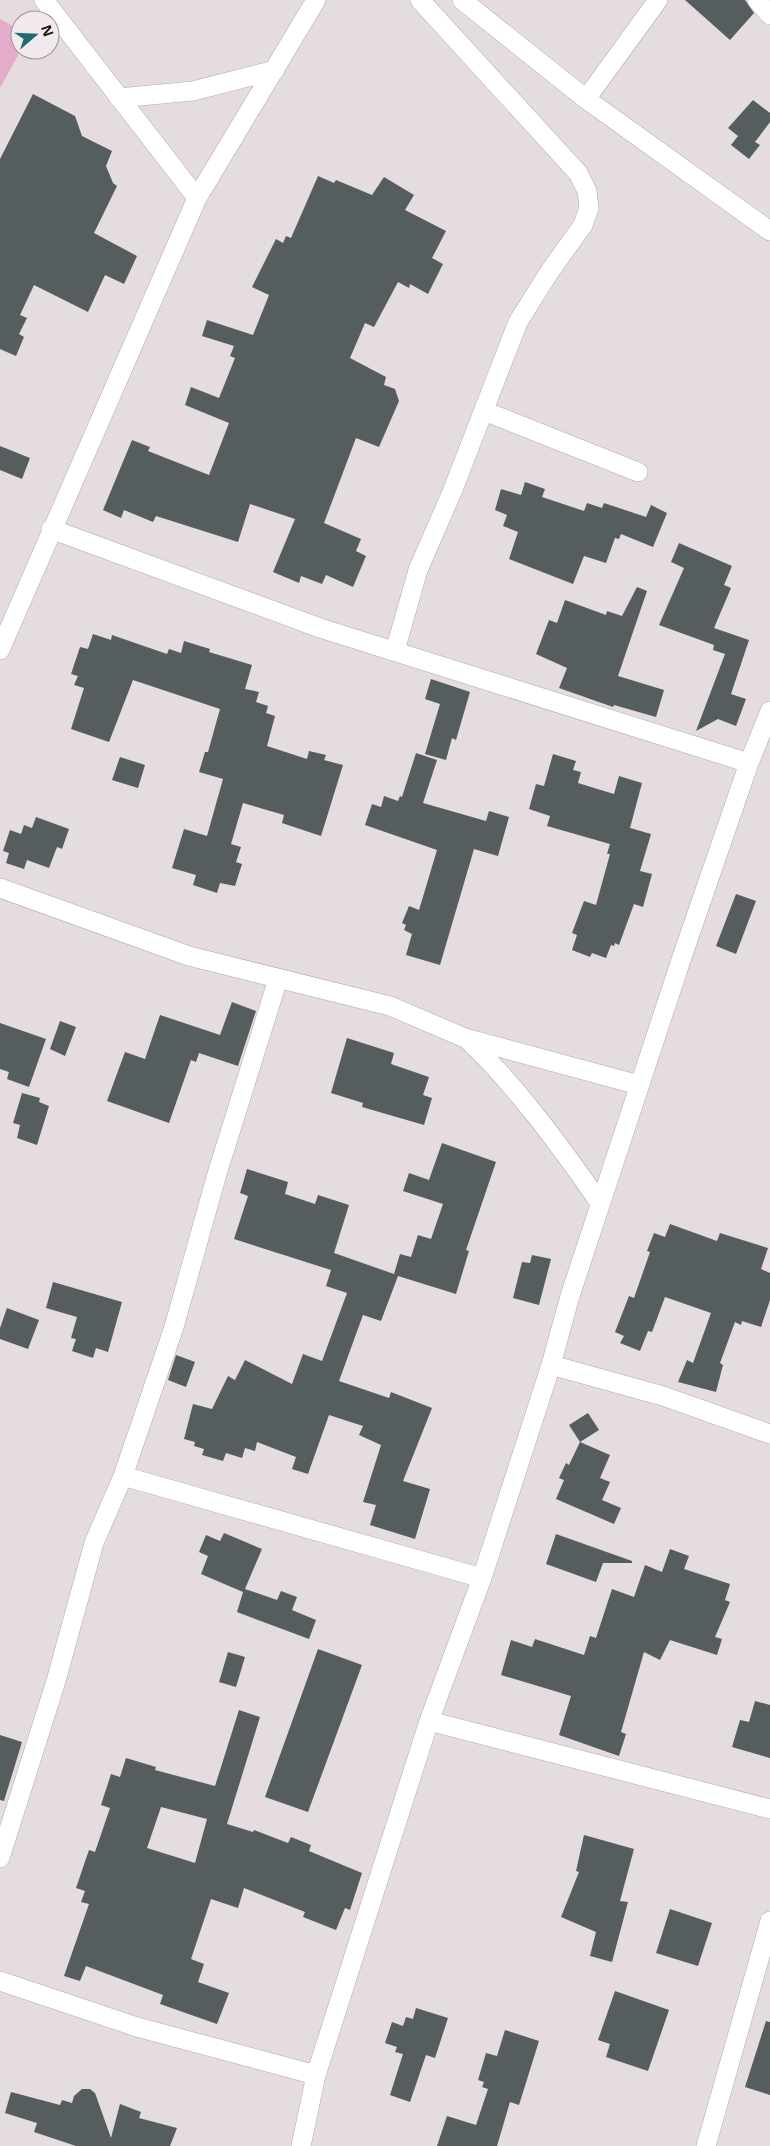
<svg xmlns="http://www.w3.org/2000/svg" width="770" height="2146" font-family="'Noto Sans',sans-serif">
	<style>
		.green { fill: #e4acc8 }
		.building { fill: #555d5e; fill-rule: evenodd }
		.lines { fill: none; stroke-linecap: round; stroke-linejoin: round }
		.minor-casing { stroke: #b1a9ad; stroke-width: 20 }
		.minor { stroke: #fff; stroke-width: 19 }
	</style>
	<rect width="100%" height="100%" fill="#e4dcdf"/>
	<path class="green" d="M 0,19 L 20,30 L 21,50 L 0,88 Z"/>
	<path class="building" d="M 685,0 L 745,0 L 754,13 L 730,40 Z
		M 33,94 L 75,116 L 82,136 L 112,151 L 106,166 L 113,183 L 117,186 L 94,233 L 137,256 L 124,284 L 105,275 L 88,312 L 34,285 L 20,315 L 27,318 L 19,334 L 24,337 L 16,356 L 0,349 L 0,159 Z
		M 753,100 L 770,113 L 770,122 L 755,142 L 760,145 L 749,159 L 731,145 L 738,136 L 728,128 Z
		M 318,176 L 334,183 L 336,180 L 372,195 L 384,177 L 414,195 L 405,210 L 446,231 L 432,258 L 443,264 L 428,294 L 410,284 L 409,288 L 398,282 L 374,327 L 365,323 L 350,358 L 386,377 L 384,385 L 395,389 L 399,401 L 379,447 L 356,438 L 324,523 L 361,539 L 356,551 L 366,556 L 353,587 L 326,575 L 322,584 L 301,576 L 299,583 L 273,572 L 295,519 L 250,504 L 238,542 L 156,516 L 153,522 L 124,510 L 121,518 L 103,510 L 132,440 L 150,447 L 148,451 L 209,475 L 229,423 L 185,405 L 191,387 L 219,398 L 235,358 L 230,356 L 234,346 L 202,336 L 207,320 L 253,335 L 269,295 L 252,287 L 276,239 L 283,243 L 286,236 L 291,238 Z
		M 0,446 L 30,458 L 22,479 L 0,470 Z
		M 525,482 L 545,489 L 542,497 L 584,511 L 587,503 L 602,508 L 604,503 L 646,517 L 651,505 L 667,513 L 653,547 L 621,534 L 619,539 L 615,538 L 606,563 L 584,556 L 573,584 L 509,559 L 518,532 L 503,526 L 507,515 L 495,510 L 501,489 L 521,495 Z
		M 679,543 L 732,566 L 724,585 L 731,588 L 714,628 L 749,640 L 731,694 L 746,699 L 736,726 L 718,719 L 696,731 L 725,654 L 713,650 L 714,645 L 659,625 L 684,568 L 671,562 Z
		M 637,587 L 647,591 L 618,676 L 664,690 L 656,717 L 614,705 L 613,707 L 559,688 L 567,668 L 536,654 L 549,620 L 557,623 L 565,600 L 606,615 L 607,611 L 622,616 Z
		M 93,634 L 111,640 L 112,635 L 167,654 L 169,649 L 181,653 L 184,641 L 210,649 L 209,652 L 252,665 L 245,689 L 259,692 L 256,702 L 268,706 L 266,713 L 275,716 L 267,746 L 307,759 L 309,751 L 326,755 L 324,760 L 343,765 L 321,836 L 282,823 L 284,815 L 243,803 L 231,844 L 241,847 L 236,862 L 242,864 L 235,886 L 220,883 L 217,893 L 193,885 L 196,875 L 172,868 L 184,829 L 207,836 L 223,779 L 199,772 L 205,752 L 208,752 L 220,709 L 133,680 L 109,742 L 71,729 L 84,688 L 74,685 L 78,676 L 71,674 L 80,647 L 88,649 Z
		M 431,679 L 470,692 L 456,740 L 452,738 L 446,760 L 425,754 L 440,704 L 425,699 Z
		M 416,753 L 437,760 L 423,803 L 486,821 L 489,811 L 509,817 L 498,856 L 474,849 L 440,965 L 406,955 L 412,934 L 404,930 L 406,925 L 402,923 L 409,906 L 419,910 L 437,850 L 365,825 L 372,804 L 381,807 L 384,796 L 398,801 L 400,796 L 402,797 Z
		M 553,754 L 576,761 L 573,770 L 581,772 L 578,783 L 614,794 L 619,776 L 642,783 L 630,828 L 651,834 L 640,871 L 652,874 L 643,907 L 634,904 L 619,945 L 615,943 L 614,946 L 611,945 L 606,958 L 592,953 L 590,957 L 572,950 L 577,935 L 572,933 L 584,901 L 596,905 L 610,854 L 607,854 L 610,844 L 547,826 L 550,816 L 529,809 L 536,784 L 544,786 Z
		M 120,757 L 145,765 L 138,788 L 112,780 Z
		M 36,817 L 69,829 L 62,849 L 57,847 L 49,868 L 27,860 L 24,869 L 6,863 L 9,853 L 3,851 L 10,830 L 21,834 L 24,825 L 32,828 Z
		M 736,894 L 756,901 L 736,954 L 716,946 Z
		M 232,1002 L 256,1011 L 238,1066 L 199,1053 L 196,1062 L 191,1060 L 169,1123 L 107,1101 L 125,1052 L 145,1059 L 160,1015 L 220,1035 Z
		M 60,1021 L 76,1027 L 65,1056 L 50,1049 Z
		M 0,1023 L 46,1039 L 29,1087 L 7,1079 L 9,1072 L 0,1069 Z
		M 347,1038 L 394,1053 L 391,1064 L 429,1077 L 423,1095 L 432,1098 L 424,1125 L 362,1107 L 363,1103 L 331,1093 Z
		M 22,1093 L 40,1098 L 39,1102 L 49,1106 L 37,1145 L 17,1138 L 20,1125 L 13,1123 Z
		M 442,1143 L 496,1162 L 466,1250 L 469,1251 L 456,1294 L 398,1276 L 381,1321 L 363,1315 L 339,1381 L 389,1398 L 391,1392 L 432,1408 L 403,1481 L 430,1489 L 415,1539 L 370,1525 L 376,1505 L 363,1502 L 381,1445 L 359,1435 L 363,1426 L 329,1415 L 308,1474 L 292,1469 L 296,1457 L 257,1442 L 255,1451 L 245,1448 L 242,1458 L 226,1453 L 223,1461 L 202,1455 L 204,1449 L 194,1446 L 195,1442 L 184,1439 L 193,1404 L 212,1409 L 228,1376 L 235,1380 L 245,1360 L 292,1384 L 303,1354 L 322,1361 L 347,1293 L 326,1286 L 331,1270 L 234,1239 L 248,1196 L 240,1193 L 247,1169 L 288,1182 L 285,1194 L 315,1204 L 318,1195 L 349,1205 L 334,1253 L 394,1274 L 400,1254 L 411,1257 L 418,1235 L 431,1239 L 443,1204 L 403,1191 L 409,1173 L 429,1180 Z
		M 670,1224 L 717,1241 L 720,1233 L 768,1248 L 761,1269 L 770,1273 L 770,1300 L 761,1327 L 742,1321 L 741,1325 L 735,1322 L 720,1363 L 723,1365 L 716,1392 L 678,1382 L 687,1360 L 693,1363 L 711,1313 L 665,1297 L 652,1332 L 648,1331 L 640,1351 L 620,1343 L 624,1336 L 615,1332 L 629,1296 L 634,1298 L 650,1252 L 647,1251 L 654,1233 L 665,1237 Z
		M 532,1255 L 551,1259 L 539,1305 L 513,1298 L 522,1262 L 530,1263 Z
		M 53,1282 L 122,1302 L 108,1352 L 96,1348 L 93,1358 L 72,1351 L 76,1339 L 71,1338 L 77,1317 L 46,1308 Z
		M 7,1308 L 39,1320 L 28,1349 L 0,1339 L 0,1328 Z
		M 176,1355 L 195,1362 L 186,1387 L 168,1380 Z
		M 588,1413 L 599,1430 L 580,1442 L 610,1455 L 600,1478 L 610,1482 L 602,1500 L 621,1508 L 614,1524 L 556,1499 L 564,1480 L 559,1478 L 566,1463 L 569,1465 L 580,1442 L 569,1425 Z
		M 224,1533 L 262,1549 L 245,1589 L 277,1600 L 281,1591 L 297,1597 L 292,1610 L 316,1620 L 309,1639 L 237,1612 L 243,1592 L 201,1574 L 208,1556 L 199,1552 L 206,1535 L 220,1541 Z
		M 556,1534 L 632,1561 L 632,1563 L 603,1563 L 596,1582 L 546,1564 Z
		M 670,1549 L 689,1556 L 684,1569 L 730,1584 L 725,1600 L 730,1602 L 715,1637 L 722,1639 L 717,1655 L 670,1640 L 660,1660 L 644,1652 L 621,1732 L 626,1734 L 619,1756 L 559,1735 L 571,1696 L 501,1675 L 511,1640 L 532,1647 L 535,1639 L 584,1655 L 590,1636 L 596,1638 L 612,1589 L 634,1597 L 645,1565 L 662,1572 Z
		M 318,1649 L 362,1665 L 308,1812 L 265,1797 Z
		M 228,1652 L 245,1657 L 236,1687 L 219,1682 Z
		M 755,1701 L 770,1705 L 770,1758 L 732,1747 L 740,1720 L 749,1722 Z
		M 239,1710 L 260,1717 L 227,1824 L 253,1832 L 254,1830 L 288,1843 L 291,1837 L 311,1845 L 309,1851 L 362,1873 L 350,1910 L 345,1908 L 336,1930 L 303,1917 L 305,1912 L 244,1888 L 238,1908 L 211,1899 L 191,1959 L 204,1964 L 198,1982 L 229,1993 L 217,2024 L 160,2004 L 163,1995 L 86,1966 L 80,1981 L 64,1976 L 89,1904 L 81,1902 L 85,1891 L 76,1888 L 89,1850 L 95,1852 L 110,1808 L 101,1805 L 111,1774 L 120,1777 L 126,1758 L 156,1767 L 155,1770 L 215,1786 ZM 161,1807 L 207,1819 L 195,1863 L 147,1848 Z
		M 0,1735 L 22,1742 L 4,1801 L 0,1800 Z
		M 584,1835 L 634,1849 L 620,1901 L 628,1902 L 612,1962 L 590,1956 L 596,1932 L 561,1917 L 579,1872 L 576,1871 Z
		M 670,1909 L 712,1923 L 698,1966 L 656,1953 Z
		M 615,1991 L 669,2010 L 648,2071 L 606,2057 L 610,2044 L 598,2040 Z
		M 416,2008 L 448,2018 L 435,2058 L 426,2055 L 410,2102 L 390,2095 L 403,2054 L 395,2052 L 397,2047 L 385,2043 L 392,2022 L 403,2026 L 406,2017 L 413,2019 Z
		M 766,2021 L 770,2022 L 770,2095 L 745,2087 Z
		M 505,2030 L 539,2041 L 519,2105 L 510,2102 L 497,2146 L 437,2146 L 447,2116 L 476,2125 L 488,2089 L 482,2087 L 484,2082 L 478,2080 L 486,2053 L 497,2056 Z
		M 82,2089 L 90,2089 L 95,2093 L 111,2138 L 120,2104 L 141,2112 L 139,2118 L 177,2128 L 170,2146 L 76,2146 L 34,2132 L 37,2123 L 5,2113 L 11,2092 L 60,2105 L 62,2100 L 72,2103 L 74,2096 Z"/>
	<g class="lines">
		<defs>
			<path id="minor" d="M 44,0 L 197,198
				M 462,0 L 586,99 L 770,231
				M 757,0 L 770,15
				M 119,98 L 193,91 L 275,70
				M 586,99 L 658,0
				M 484,411 L 638,472
				M 51,529 L 320,628 L 749,763
				M 0,650 L 197,198 L 316,0
				M 395,651 L 418,570 L 452,492 L 518,322 L 550,271 L 583,225 L 589,208 L 587,191 L 578,173 L 420,0
				M 0,888 L 189,956 L 390,1006 L 465,1038 L 639,1085
				M 468,1040 C 519,1089 560,1146 600,1203
				M 551,1365 L 663,1396 L 770,1434
				M 123,1476 L 482,1578
				M 429,1721 L 770,1809
				M 0,1858 L 56,1681 L 94,1543 L 123,1476 L 174,1327 L 217,1174 L 278,979
				M 0,1981 L 137,2027 L 316,2075
				M 301,2146 L 316,2075 L 429,1721 L 482,1578 L 551,1365 L 570,1296 L 682,957 L 749,763 L 770,711
				M 706,2146 L 770,1921"/>
		</defs>
		<use href="#minor" class="minor-casing"/>
		<use href="#minor" class="minor"/>
	</g>
	<g transform="translate(35 35) rotate(71)"><circle r="24" fill="#f1e9ed" stroke="#9b9598"/>
	<path d="M0-4L9 19L0 12L-9 19Z" fill="#206c70"/>
	<text y="-8" font-size="14" font-weight="bold" text-anchor="middle" fill="#1a1719">N</text>
	</g>
</svg>
